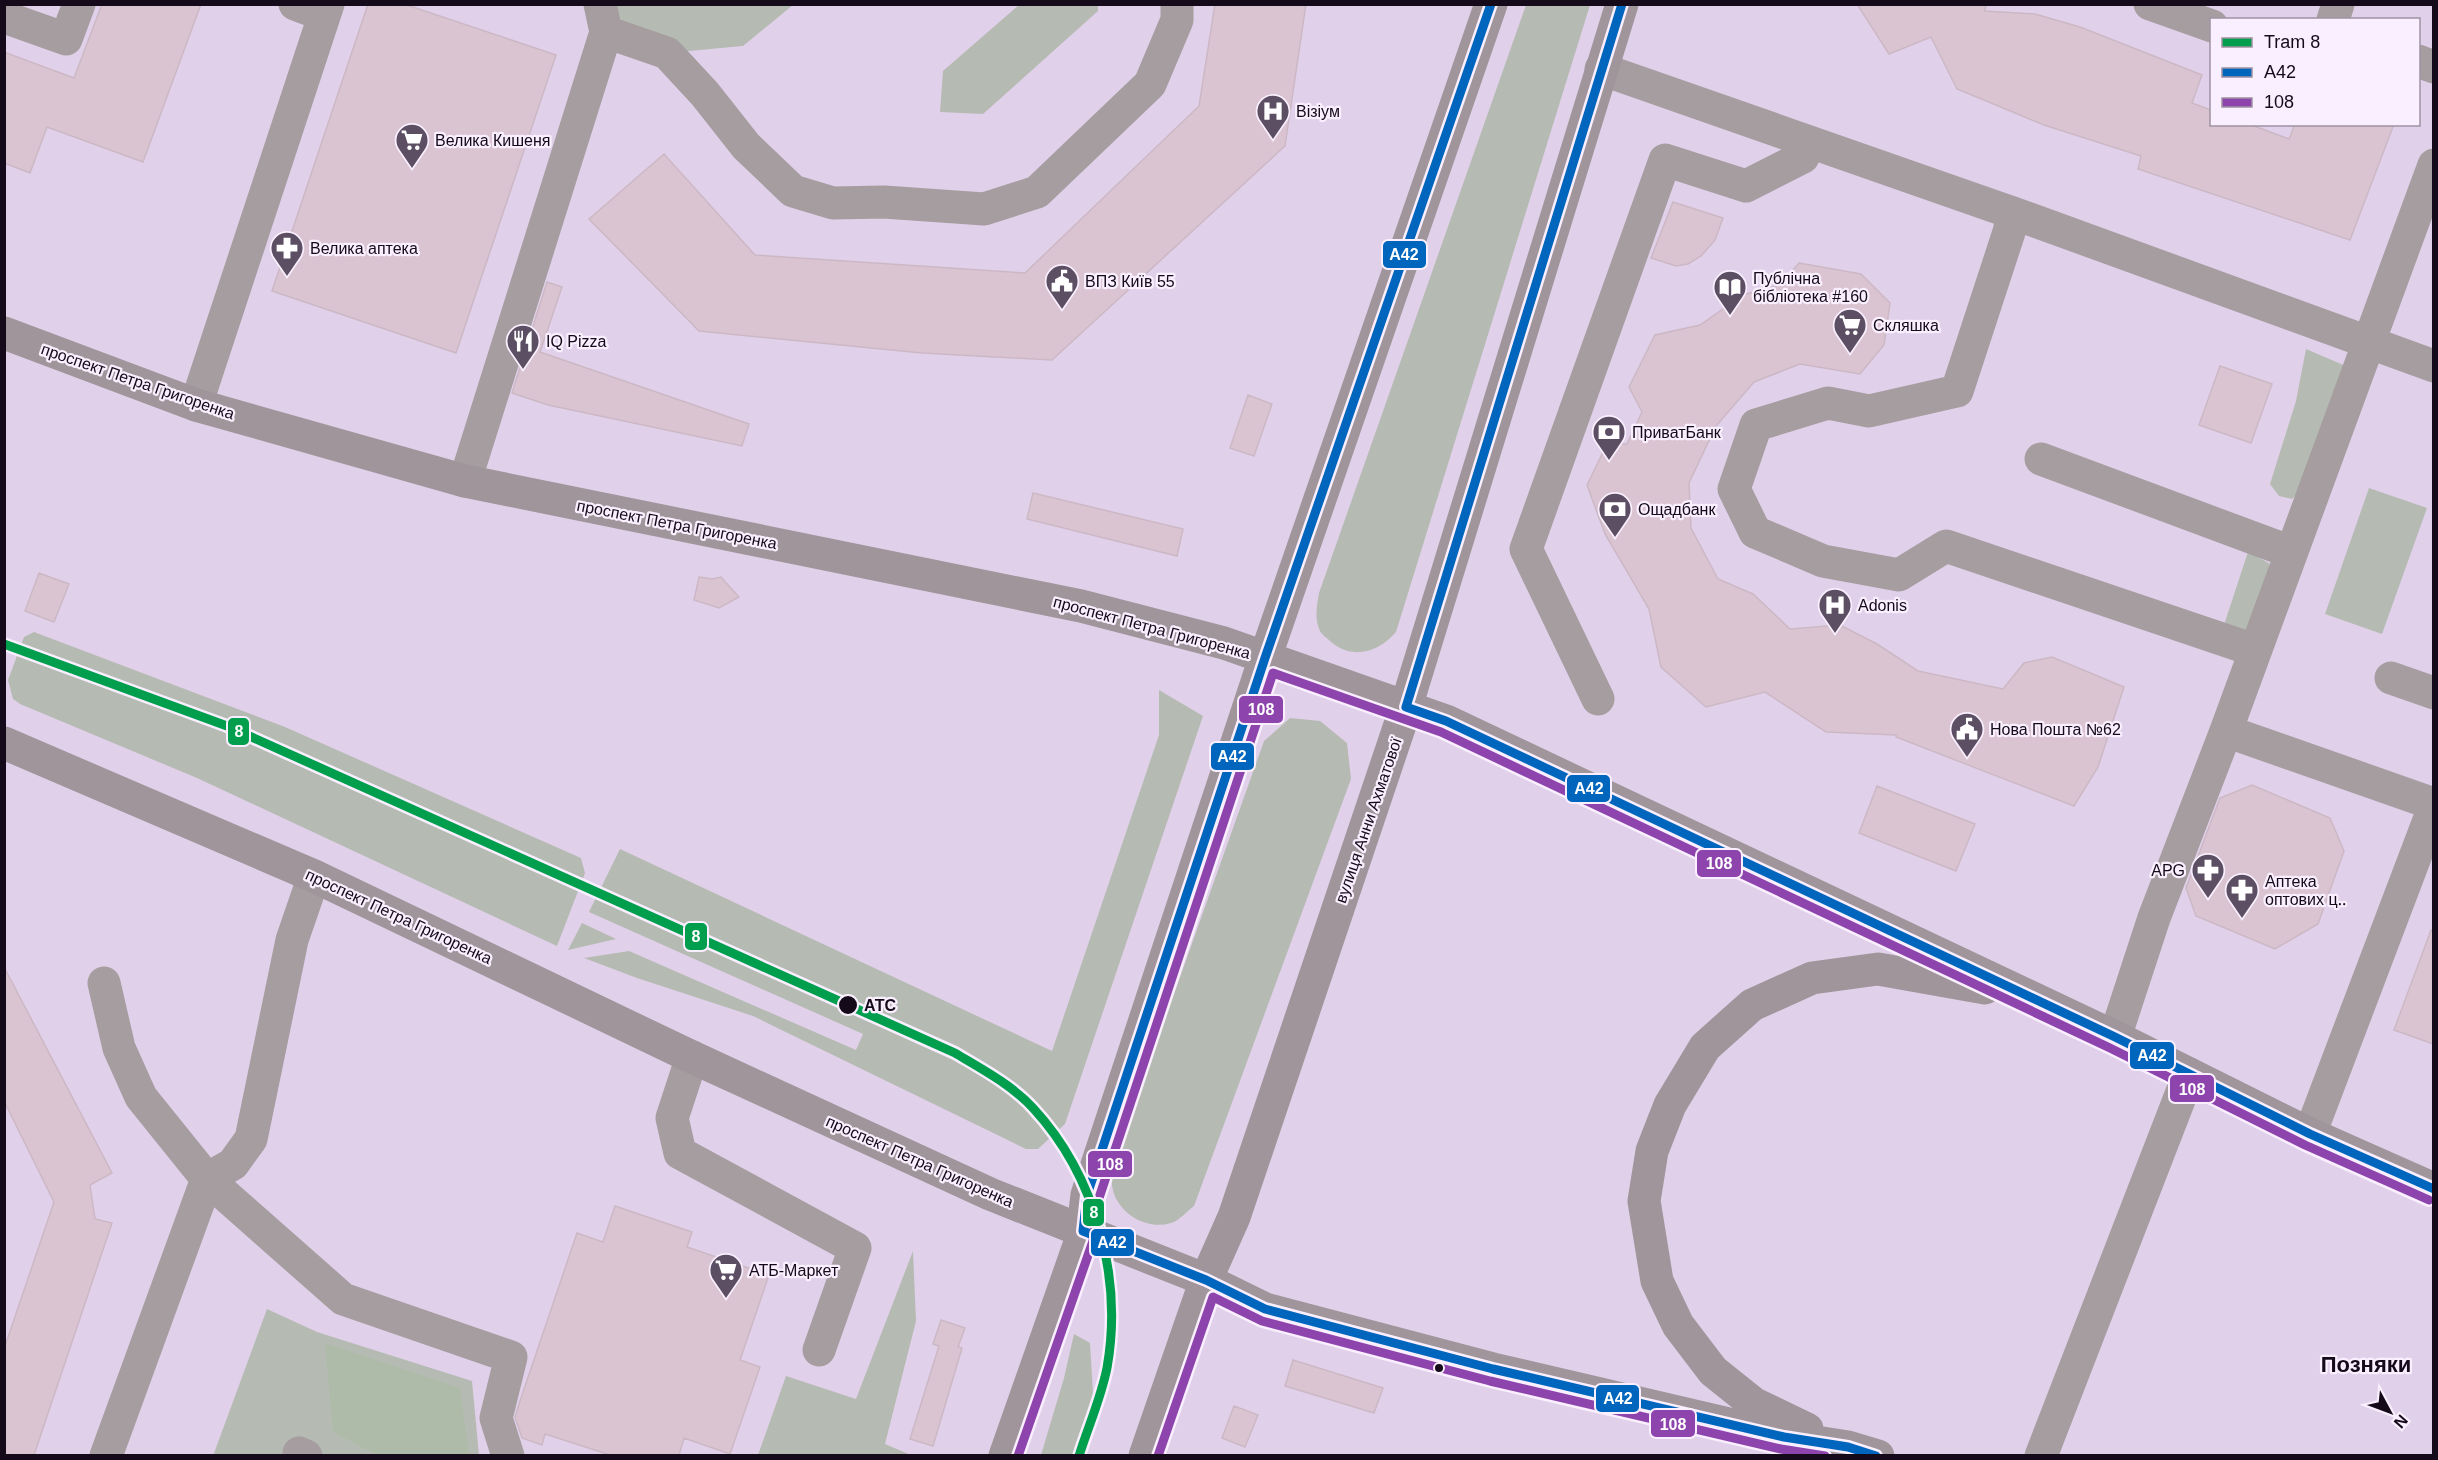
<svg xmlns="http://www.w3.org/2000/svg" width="2438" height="1460" font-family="Helvetica,sans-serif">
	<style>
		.green { fill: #b5bbb2 }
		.forest { fill: #afbba9 }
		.building { fill: #dac4d1; stroke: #ccb8c5; stroke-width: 1.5 }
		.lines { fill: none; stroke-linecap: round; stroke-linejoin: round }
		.minor { stroke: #a59d9f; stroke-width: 33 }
		.major { stroke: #a0959a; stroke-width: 33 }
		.bus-1-casing { stroke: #f9effe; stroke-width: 14 }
		.bus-2-casing { stroke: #f9effe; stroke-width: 14 }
		.bus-1 { stroke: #0065bd; stroke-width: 9 }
		.bus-2 { stroke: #8e44ad; stroke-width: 9 }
		.tram-1-casing { stroke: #f9effe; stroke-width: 14 }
		.tram-1 { stroke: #019e4e; stroke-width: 9 }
		.stop-dot { fill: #150a1a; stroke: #f9effe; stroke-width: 2 }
		.labels { text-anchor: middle; stroke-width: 4.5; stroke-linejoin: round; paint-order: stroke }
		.poi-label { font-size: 16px; fill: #150a1a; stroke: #f9effe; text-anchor: start }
		.street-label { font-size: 16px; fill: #150a1a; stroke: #f9effe }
		.stop-label { font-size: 16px; font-weight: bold; fill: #150a1a; stroke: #f9effe; text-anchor: start }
		.district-label { font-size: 22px; font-weight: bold; fill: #150a1a; stroke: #f9effe }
		.line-badge { stroke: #f9effe; stroke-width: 2 }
		.badge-label { font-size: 16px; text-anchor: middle; font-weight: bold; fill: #fff }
	</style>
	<rect width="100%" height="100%" fill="#e1d0ea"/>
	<path class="green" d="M 600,5 L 793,5 L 743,46 L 667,53 Z
		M 1019,5 L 1098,5 L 1098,11 L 983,114 L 940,112 L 943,71 Z
		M 1526,5 L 1590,5 L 1396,632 C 1379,652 1352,661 1330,641 C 1327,638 1322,635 1320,631 C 1314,619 1317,605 1319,593 Z
		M 2306,349 L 2348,367 L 2299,492 L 2292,499 L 2279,496 L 2270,484 L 2296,401 Z
		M 2369,488 L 2427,508 L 2382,634 L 2325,614 Z
		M 2248,552 L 2269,563 L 2272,573 L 2254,630 L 2222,631 Z
		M 34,632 L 285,727 L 581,858 L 585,873 L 557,946 L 197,778 L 20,704 L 13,699 L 8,680 L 24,637 Z
		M 1159,690 L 1203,716 L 1065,1124 L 1038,1149 L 1026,1149 L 753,1016 L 637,978 L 584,958 L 629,951 L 856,1050 L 863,1034 L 589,912 L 620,849 L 1052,1051 L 1159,735 Z
		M 1290,718 L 1320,721 L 1347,743 L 1351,779 L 1194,1206 C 1187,1211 1179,1221 1171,1223 C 1146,1231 1115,1212 1112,1185 C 1111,1176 1115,1165 1116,1157 L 1264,741 Z
		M 582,923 L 616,939 L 568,950 Z
		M 913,1251 L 916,1321 L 885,1444 L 911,1455 L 758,1455 L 786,1376 L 856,1399 Z
		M 267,1309 L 317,1332 L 472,1381 L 479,1455 L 213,1456 Z
		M 1074,1334 L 1090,1343 L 1095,1428 L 1086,1455 L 1041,1455 L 1064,1378 Z"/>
	<path class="forest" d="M 325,1343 L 460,1388 L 469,1455 L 377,1455 L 333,1432 Z"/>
	<path class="building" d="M 102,4 L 201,4 L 143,162 L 47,127 L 30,173 L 4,163 L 4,52 L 74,78 Z
		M 368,4 L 404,4 L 556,55 L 456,353 L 272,291 Z
		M 1215,4 L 1306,4 L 1285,146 L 1052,360 L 922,353 L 699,331 L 589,219 L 664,154 L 755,255 L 1025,273 L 1199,106 Z
		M 1857,4 L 1986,4 L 1985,11 L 2035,14 L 2080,27 L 2202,75 L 2192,103 L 2211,110 L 2211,124 L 2249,124 L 2289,139 L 2295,124 L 2394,124 L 2350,240 L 2138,169 L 2141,156 L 2044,125 L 1957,89 L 1931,37 L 1889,54 Z
		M 1673,202 L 1723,218 L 1715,240 L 1701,256 L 1688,264 L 1676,266 L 1651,258 Z
		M 1799,263 L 1861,274 L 1890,303 L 1884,345 L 1860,374 L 1800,364 L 1754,382 L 1716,426 L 1689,483 L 1691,528 L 1718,579 L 1753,594 L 1790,629 L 1840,625 L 1877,644 L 1918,671 L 2003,689 L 2024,663 L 2052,657 L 2124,687 L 2098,767 L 2074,806 L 1896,737 L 1896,735 L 1826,732 L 1765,692 L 1706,707 L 1661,667 L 1649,609 L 1605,534 L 1587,485 L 1607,444 L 1627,444 L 1642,412 L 1629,387 L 1655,335 L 1700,325 L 1743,295 L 1780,285 Z
		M 547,282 L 562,287 L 540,352 L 749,424 L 742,446 L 548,405 L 512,393 Z
		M 2220,366 L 2272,384 L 2251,443 L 2199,425 Z
		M 1248,395 L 1272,404 L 1254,456 L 1230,448 Z
		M 1033,493 L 1183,529 L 1177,556 L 1027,519 Z
		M 39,573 L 69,584 L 54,622 L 25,611 Z
		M 699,577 L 712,579 L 721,577 L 739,597 L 719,608 L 694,600 Z
		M 2252,785 L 2330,818 L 2344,851 L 2318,924 L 2275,949 L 2196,916 L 2186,888 L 2220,798 Z
		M 1877,786 L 1975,824 L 1956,871 L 1859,833 Z
		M 2431,930 L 2433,931 L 2433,1044 L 2394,1030 Z
		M 4,967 L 112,1173 L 90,1185 L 95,1219 L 112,1223 L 34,1455 L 4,1455 L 4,1349 L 54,1202 L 4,1101 Z
		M 615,1206 L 692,1232 L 687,1247 L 769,1275 L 740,1360 L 760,1367 L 730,1454 L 684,1438 L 679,1455 L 610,1455 L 545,1434 L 542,1445 L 522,1438 L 515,1417 L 519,1404 L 577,1233 L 603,1242 Z
		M 941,1320 L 965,1328 L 958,1347 L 962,1348 L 933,1446 L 910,1439 L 939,1346 L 933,1344 Z
		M 1293,1360 L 1383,1388 L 1374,1413 L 1285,1386 Z
		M 1234,1406 L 1258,1415 L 1245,1447 L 1222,1438 Z"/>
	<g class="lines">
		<path class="minor" d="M 295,4 L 324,15
			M 2150,4 L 2212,26
			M 4,17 L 66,39 L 79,4
			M 2333,20 L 2338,4
			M 606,32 L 667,53 L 705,94 L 746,146 L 793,191 L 833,203 L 884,202 L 984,209 L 1037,192 L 1150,84 L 1177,20 L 1177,4
			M 2418,61 L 2434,67
			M 1601,69 L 2013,213 L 2434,366
			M 2013,213 L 2009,232 L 1957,391 L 1869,411 L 1828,403 L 1756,425 L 1734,489 L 1755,532 L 1823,561 L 1899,575 L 1946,546 L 2254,650
			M 196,405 L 328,4
			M 2041,459 L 2291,552
			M 465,481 L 606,32 L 600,4
			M 2391,678 L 2434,693
			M 1598,699 L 1526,549 L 1665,160 L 1746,186 L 1803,157 L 1808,143
			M 2226,731 L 2434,804
			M 314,876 L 292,940 L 251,1139 L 233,1164 L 207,1179 L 343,1299 L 511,1357 L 496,1418 L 508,1456
			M 104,983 L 119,1048 L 141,1097 L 207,1179 L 106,1456
			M 2115,1037 L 2154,918 L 2226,731 L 2434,165
			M 692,1057 L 672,1118 L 680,1153 L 855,1248 L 819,1350
			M 2310,1134 L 2434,807
			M 299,1453 L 306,1456
			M 2041,1456 L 2189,1074"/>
		<path class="major" d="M 4,333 L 196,405 L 465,481 L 1081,606 L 1224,643 L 1446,721 L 2115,1037 L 2310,1134 L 2434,1189
			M 4,743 L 314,876 L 692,1057 L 990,1194 L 1206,1280 L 1265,1309 L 1493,1369 L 1784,1437 L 1848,1447 L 1878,1456
			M 1807,1429 L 1753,1403 L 1713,1371 L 1678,1325 L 1657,1281 L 1644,1201 L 1652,1151 L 1670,1105 L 1705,1047 L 1752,1005 L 1812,978 L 1878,969 L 1985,988
			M 1005,1456 L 1082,1237 L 1087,1195 L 1265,658 L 1491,4
			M 1145,1456 L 1206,1280 L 1234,1217 L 1406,707 L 1622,4"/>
		<defs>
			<path id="bus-1" d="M 1491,4 L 1265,658 L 1087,1195 L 1083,1231 L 1206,1280 L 1265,1309 L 1493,1369 L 1784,1437 L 1848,1447 L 1876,1456
				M 1622,4 L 1406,707 L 1446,721 L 2115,1037 L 2310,1134 L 2434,1189"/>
			<path id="bus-2" d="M 1018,1456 L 1093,1241 L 1099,1198 L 1273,673 L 1441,732 L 2110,1048 L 2305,1145 L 2429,1200
				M 1158,1456 L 1213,1297 L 1262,1321 L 1490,1381 L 1781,1449 L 1825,1456"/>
		</defs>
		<use href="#bus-1" class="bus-1-casing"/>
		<use href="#bus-2" class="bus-2-casing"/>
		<use href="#bus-1" class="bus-1"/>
		<use href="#bus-2" class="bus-2"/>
		<defs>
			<path id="tram-1" d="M 4,644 L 227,726 L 955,1053 C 982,1069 1012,1085 1033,1108 C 1096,1176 1123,1278 1107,1368 C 1101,1398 1088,1427 1079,1456"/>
		</defs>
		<use href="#tram-1" class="tram-1-casing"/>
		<use href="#tram-1" class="tram-1"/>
	</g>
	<defs>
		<symbol id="hospital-pin" viewBox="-11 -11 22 30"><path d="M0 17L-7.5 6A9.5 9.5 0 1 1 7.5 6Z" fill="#5c4f63" stroke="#f9effe"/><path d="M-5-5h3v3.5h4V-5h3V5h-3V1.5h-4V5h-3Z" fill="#fff"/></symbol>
		<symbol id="supermarket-pin" viewBox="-11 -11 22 30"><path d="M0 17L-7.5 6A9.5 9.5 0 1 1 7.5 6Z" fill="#5c4f63" stroke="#f9effe"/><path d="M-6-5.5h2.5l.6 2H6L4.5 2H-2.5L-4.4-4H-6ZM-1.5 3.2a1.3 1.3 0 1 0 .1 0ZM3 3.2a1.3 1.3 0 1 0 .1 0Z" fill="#fff"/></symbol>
		<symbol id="pharmacy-pin" viewBox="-11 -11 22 30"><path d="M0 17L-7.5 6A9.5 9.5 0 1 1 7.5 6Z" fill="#5c4f63" stroke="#f9effe"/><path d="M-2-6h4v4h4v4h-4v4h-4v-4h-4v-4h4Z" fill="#fff"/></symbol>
		<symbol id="civic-pin" viewBox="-11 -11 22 30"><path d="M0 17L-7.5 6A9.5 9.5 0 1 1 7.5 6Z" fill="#5c4f63" stroke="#f9effe"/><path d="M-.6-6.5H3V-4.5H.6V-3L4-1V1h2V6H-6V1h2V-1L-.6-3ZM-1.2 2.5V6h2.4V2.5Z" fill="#fff"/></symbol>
		<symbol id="library-pin" viewBox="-11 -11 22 30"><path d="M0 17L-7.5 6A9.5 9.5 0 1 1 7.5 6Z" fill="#5c4f63" stroke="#f9effe"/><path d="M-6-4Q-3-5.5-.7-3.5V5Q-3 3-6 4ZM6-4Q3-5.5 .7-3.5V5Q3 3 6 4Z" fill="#fff"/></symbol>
		<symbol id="restaurant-pin" viewBox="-11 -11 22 30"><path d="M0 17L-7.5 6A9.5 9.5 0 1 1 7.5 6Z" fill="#5c4f63" stroke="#f9effe"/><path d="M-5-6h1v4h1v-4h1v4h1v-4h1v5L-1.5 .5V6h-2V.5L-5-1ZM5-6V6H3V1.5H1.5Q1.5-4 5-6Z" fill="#fff"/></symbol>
		<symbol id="bank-pin" viewBox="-11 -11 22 30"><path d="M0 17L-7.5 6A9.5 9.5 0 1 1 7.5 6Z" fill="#5c4f63" stroke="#f9effe"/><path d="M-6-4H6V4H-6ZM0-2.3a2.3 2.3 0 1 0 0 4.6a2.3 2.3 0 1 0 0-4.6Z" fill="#fff"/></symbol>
	</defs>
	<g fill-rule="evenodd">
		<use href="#hospital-pin" x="1254" y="92" width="38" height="52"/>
		<use href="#supermarket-pin" x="393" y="121" width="38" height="52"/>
		<use href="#pharmacy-pin" x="268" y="229" width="38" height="52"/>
		<use href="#civic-pin" x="1043" y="262" width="38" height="52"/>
		<use href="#library-pin" x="1711" y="268" width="38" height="52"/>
		<use href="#supermarket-pin" x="1831" y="306" width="38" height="52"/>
		<use href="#restaurant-pin" x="504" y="322" width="38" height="52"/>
		<use href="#bank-pin" x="1590" y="413" width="38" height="52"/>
		<use href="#bank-pin" x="1596" y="490" width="38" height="52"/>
		<use href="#hospital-pin" x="1816" y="586" width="38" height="52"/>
		<use href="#civic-pin" x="1948" y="710" width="38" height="52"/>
		<use href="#pharmacy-pin" x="2189" y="851" width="38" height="52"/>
		<use href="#pharmacy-pin" x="2223" y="871" width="38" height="52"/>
		<use href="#supermarket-pin" x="707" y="1251" width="38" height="52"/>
	</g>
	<g class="stop-dot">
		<circle cx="848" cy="1005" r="10"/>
		<circle cx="1439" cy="1368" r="5"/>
	</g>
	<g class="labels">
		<g class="poi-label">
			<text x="1296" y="117">Візіум</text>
			<text x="435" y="146">Велика Кишеня</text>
			<text x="310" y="254">Велика аптека</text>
			<text x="1753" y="284">Публічна<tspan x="1753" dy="18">бібліотека #160</tspan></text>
			<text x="1085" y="287">ВПЗ Київ 55</text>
			<text x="1873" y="331">Скляшка</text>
			<text x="546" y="347">IQ Pizza</text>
			<text x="1632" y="438">ПриватБанк</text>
			<text x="1638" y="515">Ощадбанк</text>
			<text x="1858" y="611">Adonis</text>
			<text x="1990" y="735">Нова Пошта №62</text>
			<text x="2185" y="876" text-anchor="end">APG</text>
			<text x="2265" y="887">Аптека<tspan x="2265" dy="18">оптових ц‥</tspan></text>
			<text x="749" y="1276">АТБ-Маркет</text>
		</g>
		<g class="street-label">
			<text transform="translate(138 381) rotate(19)" y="6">проспект Петра Григоренка</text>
			<text transform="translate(677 524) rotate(11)" y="6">проспект Петра Григоренка</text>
			<text transform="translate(1152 627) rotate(15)" y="6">проспект Петра Григоренка</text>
			<text transform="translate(1368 820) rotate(-71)" y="6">вулиця Анни Ахматової</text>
			<text transform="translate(399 916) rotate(25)" y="6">проспект Петра Григоренка</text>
			<text transform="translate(920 1161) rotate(24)" y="6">проспект Петра Григоренка</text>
		</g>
		<g class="stop-label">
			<text x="864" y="1011">АТС</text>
		</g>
		<g class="district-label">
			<text x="2366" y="1372">Позняки</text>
		</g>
	</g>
	<g class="line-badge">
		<rect x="1382" y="240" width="45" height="29" rx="6" fill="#0065bd"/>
		<rect x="1238" y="695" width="46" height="29" rx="6" fill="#8e44ad"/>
		<rect x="227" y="717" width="23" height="29" rx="6" fill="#019e4e"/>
		<rect x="1210" y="742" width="45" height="29" rx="6" fill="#0065bd"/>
		<rect x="1566" y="774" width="45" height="29" rx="6" fill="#0065bd"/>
		<rect x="1696" y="849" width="46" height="29" rx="6" fill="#8e44ad"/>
		<rect x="684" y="922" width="24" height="29" rx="6" fill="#019e4e"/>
		<rect x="2129" y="1041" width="46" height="29" rx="6" fill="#0065bd"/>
		<rect x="2169" y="1074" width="46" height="29" rx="6" fill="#8e44ad"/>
		<rect x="1087" y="1150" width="46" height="28" rx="6" fill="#8e44ad"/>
		<rect x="1082" y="1198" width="23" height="29" rx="6" fill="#019e4e"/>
		<rect x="1090" y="1228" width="45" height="29" rx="6" fill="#0065bd"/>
		<rect x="1595" y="1384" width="45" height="29" rx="6" fill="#0065bd"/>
		<rect x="1650" y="1409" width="46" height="29" rx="6" fill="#8e44ad"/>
	</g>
	<g class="badge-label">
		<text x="1404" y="260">А42</text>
		<text x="1261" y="715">108</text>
		<text x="239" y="737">8</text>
		<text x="1232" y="762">А42</text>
		<text x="1589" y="794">А42</text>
		<text x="1719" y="869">108</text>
		<text x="696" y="942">8</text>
		<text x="2152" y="1061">А42</text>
		<text x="2192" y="1095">108</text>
		<text x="1110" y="1170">108</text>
		<text x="1094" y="1218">8</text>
		<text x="1112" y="1248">А42</text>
		<text x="1618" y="1404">А42</text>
		<text x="1673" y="1430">108</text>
	</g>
	<rect width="2438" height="1460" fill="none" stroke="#150a1a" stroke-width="12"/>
	<rect x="2210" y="18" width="210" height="108" fill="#f9effe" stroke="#9e93a3" stroke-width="1.5"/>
	<rect x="2222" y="38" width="30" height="9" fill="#019e4e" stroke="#9e93a3" stroke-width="1.5"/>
	<text x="2264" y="48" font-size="18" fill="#150a1a">Tram 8</text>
	<rect x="2222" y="68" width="30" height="9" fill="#0065bd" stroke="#9e93a3" stroke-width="1.5"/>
	<text x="2264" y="78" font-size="18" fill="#150a1a">А42</text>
	<rect x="2222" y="98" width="30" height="9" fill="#8e44ad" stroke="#9e93a3" stroke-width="1.5"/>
	<text x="2264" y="108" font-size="18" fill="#150a1a">108</text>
	<g transform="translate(2390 1412) rotate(131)" stroke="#f9effe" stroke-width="4.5" paint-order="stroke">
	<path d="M0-4.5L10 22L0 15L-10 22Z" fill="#150a1a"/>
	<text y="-9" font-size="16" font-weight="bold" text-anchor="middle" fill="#150a1a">N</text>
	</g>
</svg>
